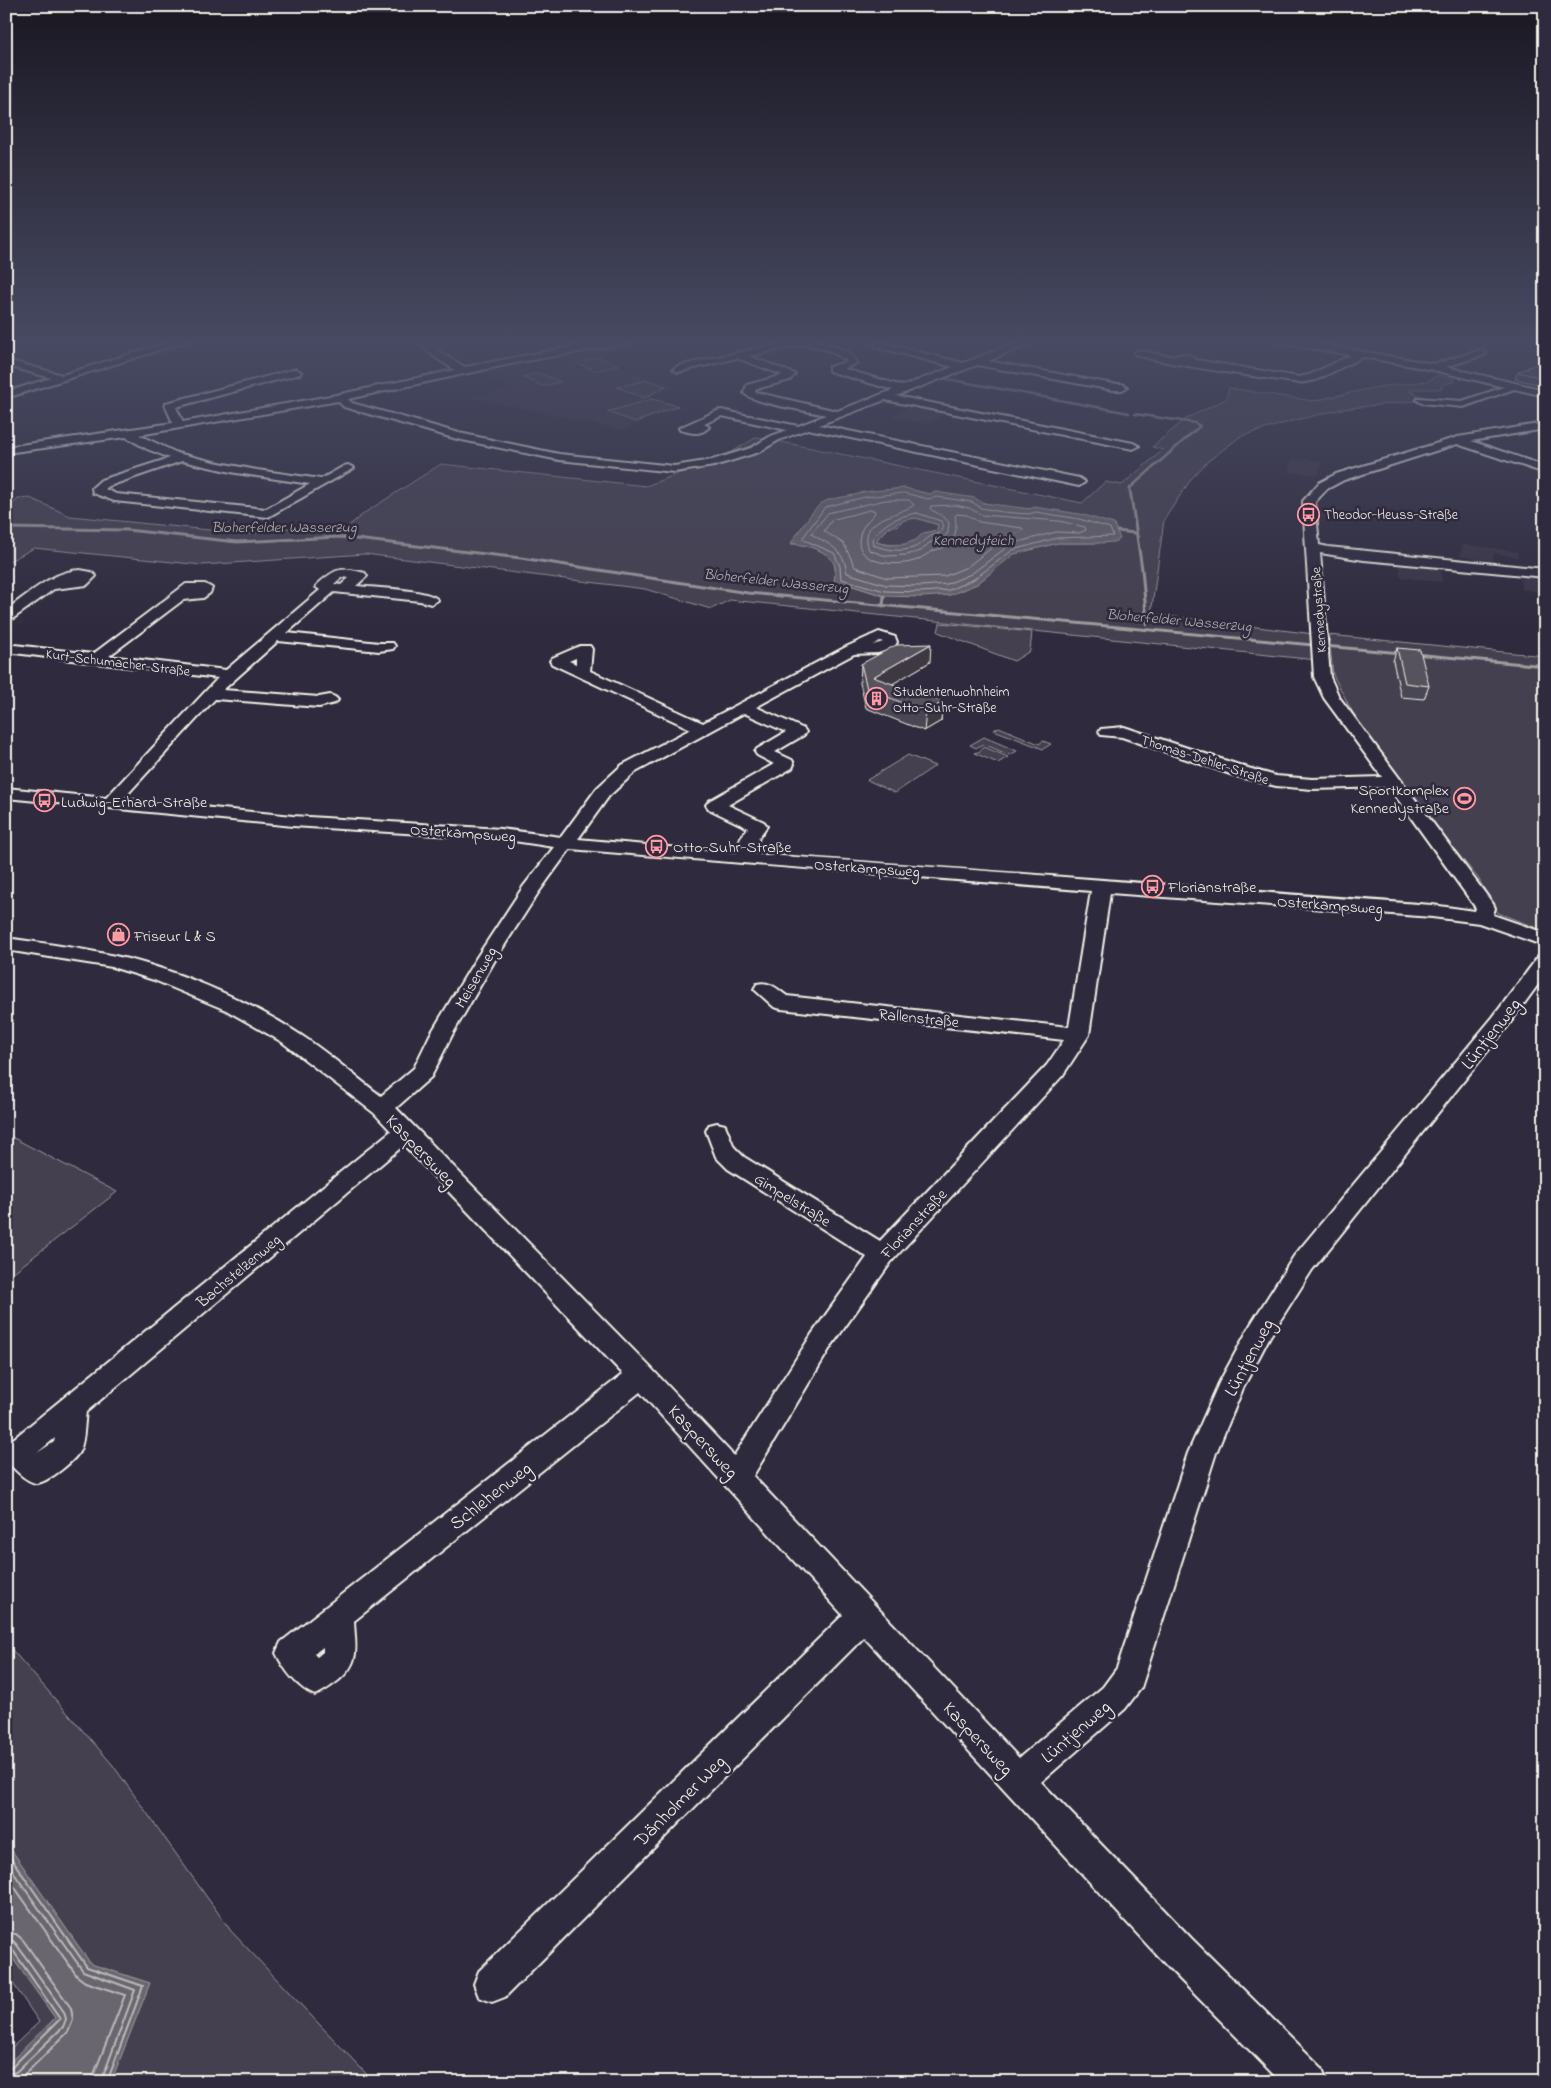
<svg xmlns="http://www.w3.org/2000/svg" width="1551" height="2088" font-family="'Indie Flower',sans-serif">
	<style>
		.built { fill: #3b3647 }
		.green { fill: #454050; stroke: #9c989c; fill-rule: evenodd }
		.water { fill: #6a6670; stroke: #a19ea0; fill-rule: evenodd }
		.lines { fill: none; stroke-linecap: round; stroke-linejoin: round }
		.shore-far1 { stroke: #bdb9b8; stroke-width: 1 }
		.shore { stroke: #bdb9b8; stroke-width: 2 }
		.stream-far1 { stroke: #a19ea0; stroke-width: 2.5 }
		.stream { stroke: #a19ea0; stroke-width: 3 }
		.minor-casing { stroke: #f4f1e8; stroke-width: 4 }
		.minor { fill: #2f2a3d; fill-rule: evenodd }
		.wall { fill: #4a4752; stroke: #f4f1e8 }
		.shaded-wall { fill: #3c3942; stroke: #f4f1e8 }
		.building { fill: #56525f; stroke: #f4f1e8 }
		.labels { text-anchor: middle; stroke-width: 5; stroke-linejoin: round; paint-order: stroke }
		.far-poi-label { font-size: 14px; fill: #f4f1e8; stroke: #2f2a3d; text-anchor: start }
		.far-street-label { font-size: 14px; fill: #f4f1e8; stroke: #2f2a3d }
		.far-water-label { font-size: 15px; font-style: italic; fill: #b6b2b2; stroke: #2f2a3d }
		.poi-label { font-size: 16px; fill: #f4f1e8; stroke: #2f2a3d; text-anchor: start }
		.street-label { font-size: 16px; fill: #f4f1e8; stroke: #2f2a3d }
		.near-street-label { font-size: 19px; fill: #f4f1e8; stroke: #2f2a3d }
	</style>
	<rect width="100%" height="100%" fill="#2f2a3d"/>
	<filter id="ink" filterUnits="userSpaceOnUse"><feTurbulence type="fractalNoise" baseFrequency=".02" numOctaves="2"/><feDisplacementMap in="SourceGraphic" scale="10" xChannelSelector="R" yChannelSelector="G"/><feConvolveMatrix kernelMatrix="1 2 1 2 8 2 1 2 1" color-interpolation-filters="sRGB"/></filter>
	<g filter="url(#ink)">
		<path class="built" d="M 582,349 L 673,386 L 652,398 L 683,406 L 622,430 L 470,397 L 512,389 L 477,370 Z
			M 912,405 L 948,412 L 928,424 L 891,417 Z
			M 1292,458 L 1322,461 L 1319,475 L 1288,472 Z
			M 1463,544 L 1518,552 L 1517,557 L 1494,553 L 1492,561 L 1460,556 Z
			M 1400,563 L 1441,568 L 1442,582 L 1400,577 Z
			M 1520,575 L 1545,578 L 1545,593 L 1521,589 Z"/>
		<path class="green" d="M 600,357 L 619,365 L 596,371 L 576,363 Z
			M 539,373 L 561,382 L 543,386 L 522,377 Z
			M 1439,375 L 1454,379 L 1454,382 L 1444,384 L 1442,388 L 1438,389 L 1411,389 L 1409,391 L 1424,397 L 1415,401 L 1342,409 L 1296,420 L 1241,436 L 1207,462 L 1191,479 L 1164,520 L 1151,614 L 1314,634 L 1317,660 L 730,600 L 711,609 L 645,589 L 365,554 L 202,565 L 34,548 L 6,563 L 6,511 L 18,499 L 30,498 L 70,516 L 249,534 L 295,527 L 322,534 L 342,534 L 347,527 L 366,512 L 441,464 L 646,486 L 725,456 L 757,437 L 1082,503 L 1105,482 L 1122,485 L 1163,450 L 1152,447 L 1187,418 L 1226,399 L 1229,388 L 1313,401 L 1377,387 L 1428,381 ZM 905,488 L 929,494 L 936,492 L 1003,507 L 1030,509 L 1099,543 L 1058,543 L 1014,554 L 977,584 L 884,596 L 850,585 L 834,583 C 834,579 836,572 835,567 C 832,550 806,545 791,544 C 802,533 825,505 837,499 C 846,495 855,497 863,492 Z
			M 647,380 L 666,386 L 644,398 L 617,387 Z
			M 652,399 L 678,406 L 636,422 L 607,412 Z
			M 916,518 L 939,525 L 937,530 C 923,533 926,535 916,541 C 904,547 888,545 876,542 L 883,530 L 898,525 L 903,520 Z
			M 940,623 L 1032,632 L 1030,651 L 1014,661 L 938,632 Z
			M 1329,635 L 1545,656 L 1545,931 L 1498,913 L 1478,878 L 1409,794 L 1379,753 L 1353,713 L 1333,675 Z
			M 999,727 L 1039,744 L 1043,741 L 1051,744 L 1043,749 L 994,730 Z
			M 984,737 L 1017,751 L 1010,755 L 983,744 L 976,748 L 970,745 Z
			M 984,747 L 1008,757 L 998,763 L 974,753 L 981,751 L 980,750 Z
			M 908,755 L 935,766 L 895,793 L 867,780 Z
			M 6,1134 L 117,1192 L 6,1278 Z
			M 6,1643 L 112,1764 L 231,1931 L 374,2082 L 6,2082 L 6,2053 L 39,2022 L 6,1973 Z"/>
		<path class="water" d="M 905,488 L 929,494 L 936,492 L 975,498 L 983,503 L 1030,509 L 1034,507 L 1080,514 L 1114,524 L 1120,539 L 1114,542 L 1099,543 L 1058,543 L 1014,554 L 977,584 L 950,595 L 922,597 L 884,596 L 850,585 L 834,583 C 834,579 836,572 835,567 C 831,550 805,545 791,543 C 797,535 813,508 822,503 C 832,496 852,498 863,492 ZM 916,518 L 938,525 L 937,530 L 923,533 L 916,540 L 905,544 L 887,545 L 876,542 C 884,527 900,520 916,518 Z
			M 6,1842 L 91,1964 L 150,1983 L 111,2082 L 6,2082 L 6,2066 L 55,2018 L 6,1949 Z"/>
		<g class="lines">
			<path class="shore-far1" d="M 904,493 L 928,499 L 937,497 L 972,502 L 981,508 L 1002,512 L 1029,514 L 1036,512 L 1079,519 L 1110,528 L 1113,536 L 1057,538 L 1013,550 L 974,579 L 949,590 L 921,592 L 885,591 L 841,579 L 840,566 L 834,553 L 802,539 L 825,507 L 865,497 Z
				M 886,500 L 909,500 L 914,505 C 897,517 857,517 869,550 L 886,556 L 906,555 L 921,551 L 929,543 L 944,538 L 948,532 L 949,523 L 944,517 L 930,509 L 931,506 L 955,505 L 969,508 L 982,515 L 1059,521 L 1085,527 L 1086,530 L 1079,533 L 1056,532 L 1011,544 L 971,574 L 947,584 L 921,586 L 886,585 L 847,573 C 844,549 830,545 811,534 L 828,513 Z
				M 870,510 L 874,510 L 875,513 C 869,520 862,526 860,535 C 852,564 896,567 914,561 C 921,559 925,555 931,552 C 936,549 941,549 945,547 C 957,541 957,526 955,516 L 957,514 L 967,515 L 979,522 L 1022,528 L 1024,530 L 1003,539 L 967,567 L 945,576 L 887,578 L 855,567 L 844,544 L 824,531 L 832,520 Z
				M 917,513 L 941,521 L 943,526 L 940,533 C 927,537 930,537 920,544 C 907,554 886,550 873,545 L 872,539 C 883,523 898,516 917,513 Z"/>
			<path class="shore" d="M 6,1851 L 87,1967 L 143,1986 L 107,2082
				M 6,1862 L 83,1971 L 135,1990 L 101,2082
				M 6,1875 L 77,1976 L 85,1982 L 125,1995 L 94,2074 L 93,2082
				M 6,1933 L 16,1934 L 23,1940 L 71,2008 L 73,2020 L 68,2032 L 21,2078 L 14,2082
				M 6,1940 L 13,1941 L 17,1945 L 64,2012 L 66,2019 L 63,2027 L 16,2072 L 6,2075
				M 6,1947 L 12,1949 L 60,2019 L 12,2067 L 6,2069"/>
			<path class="stream-far1" d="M 861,340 L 871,344
				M 947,379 L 1129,413
				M 1130,491 L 1130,488 L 1200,426 L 1195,423 L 1135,414"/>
			<path class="stream" d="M 1130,490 L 1142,569 L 1147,624
				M 6,528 L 127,530 L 237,542 L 339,537 L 521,558 L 748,593 L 1401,653
				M 1117,531 L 1135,533
				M 883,606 L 884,596
				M 1414,654 L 1545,666"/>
			<defs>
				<path id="minor" d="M 176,340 L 192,340 L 6,398 L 6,392 L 51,378 L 11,367 L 6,368 L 6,362 L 11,361 L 62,375 Z
					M 416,340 L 427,340 L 441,353 L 465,367 L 592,343 L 634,340 L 629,343 L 520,362 L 348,399 L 352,403 L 459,433 L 559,454 L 674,466 L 712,460 L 751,448 L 771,436 L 787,430 L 722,416 L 704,424 L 709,427 C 700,436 692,433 680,430 L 679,428 L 717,411 L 721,410 L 798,426 L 826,415 C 809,411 754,404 744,393 L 747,385 L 783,375 L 737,358 L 678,372 L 673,369 L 678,366 L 794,340 L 815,340 L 835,346 L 849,353 L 857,363 L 844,369 L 903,386 L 953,367 L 876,347 L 876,343 L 879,342 L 963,363 L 1024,340 L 1039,340 L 988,361 L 1113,384 L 1122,384 L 1127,387 L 1122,390 L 1113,390 L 977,365 L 896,396 L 1133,443 L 1139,446 L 1133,449 L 885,400 L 819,425 L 1079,478 L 1085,482 L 1079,486 L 808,429 L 779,440 L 759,452 L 714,466 L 674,472 L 559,460 L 457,439 L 344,407 L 338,401 L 139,435 L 177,453 L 214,462 L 257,470 L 321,479 L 344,466 L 348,465 L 354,468 L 268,517 L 114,501 L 93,493 L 92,488 L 101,480 L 170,458 L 147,449 L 126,437 L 6,453 L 6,447 L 173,423 L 165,405 L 166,403 L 296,369 L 301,372 L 300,374 L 176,407 L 183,422 L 336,395 L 455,370 L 435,357 ZM 805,344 L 828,350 L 846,360 L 846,362 L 829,367 L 829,371 L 893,390 L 837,411 L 755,392 L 756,389 L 790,380 L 795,374 L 749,356 ZM 182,461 L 236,473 L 310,484 L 266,509 L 116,494 L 105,489 L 109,486 Z
					M 1275,340 L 1298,340 L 1434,364 L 1481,350 L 1486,353 L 1484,355 L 1446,367 L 1545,390 L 1545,396 L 1514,389 L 1463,407 L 1422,403 L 1417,400 L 1418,398 L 1462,401 L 1504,387 L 1433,370 L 1363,357 L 1316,380 L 1299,383 C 1276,379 1144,362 1134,353 L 1139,350 C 1148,352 1159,355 1168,356 C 1179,356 1188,351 1196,360 L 1299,377 L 1309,375 L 1351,355 L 1280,343 Z
					M 1545,423 L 1545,429 L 1471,441 L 1545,466 L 1545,473 L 1457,444 L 1344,480 L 1327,489 L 1315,502 L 1319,545 L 1328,547 L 1545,569 L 1545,577 L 1364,560 L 1320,553 L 1330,677 L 1339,697 L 1493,904 L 1495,908 L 1493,915 L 1545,933 L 1545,946 L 1479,923 L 1432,917 L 1110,893 L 1089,1035 L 1063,1075 L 891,1262 L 830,1348 L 753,1476 L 1019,1758 L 1103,1687 L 1117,1668 L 1188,1453 L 1219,1383 L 1251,1324 L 1294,1256 L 1493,1017 L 1538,957 L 1545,955 L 1545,975 L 1507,1027 L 1312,1270 L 1269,1338 L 1244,1386 L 1216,1453 L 1141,1688 L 1125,1709 L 1041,1782 L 1192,1939 L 1322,2068 L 1327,2082 L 1281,2082 L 1166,1965 L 864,1637 L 505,1997 L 492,2002 L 479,1997 L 474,1984 L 479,1971 L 843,1615 L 640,1392 L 354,1621 C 355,1647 361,1661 339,1680 C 331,1686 325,1691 315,1695 C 298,1688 284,1670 276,1653 L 281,1642 L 623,1374 L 404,1145 L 86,1412 C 84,1424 85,1439 80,1450 C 76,1460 45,1485 35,1483 C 24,1480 15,1469 7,1462 L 7,1444 L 391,1131 L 374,1113 L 282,1042 L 226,1010 L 154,980 L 112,967 L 6,950 L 6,938 C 43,943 79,948 115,956 C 172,968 248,1000 296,1032 C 326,1051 353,1075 381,1096 L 414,1068 L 430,1035 L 475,960 L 523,887 L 554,847 L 501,839 L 293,826 L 6,798 L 6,788 L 106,798 L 218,678 L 6,652 L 6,644 L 93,654 L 186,584 L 205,584 L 212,588 L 210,593 L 203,598 L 183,600 L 109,656 L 226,670 L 320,590 L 316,587 L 318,584 C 337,568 340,567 365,573 L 367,576 L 356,586 C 372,588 429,589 438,600 L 431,604 L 420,601 L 334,592 L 287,633 L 379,643 L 393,643 L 395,646 L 393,649 L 379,651 L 278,641 L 223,690 L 319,697 L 330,695 L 335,697 L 338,700 L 335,703 L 319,707 L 215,699 L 123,799 L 293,816 L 501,829 L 561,837 L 597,788 L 622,765 L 691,729 L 552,664 L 550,661 L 552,658 L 580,646 L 590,646 L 592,649 L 590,671 L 703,723 L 846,647 L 879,632 L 895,637 L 897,642 L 894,648 L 878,653 L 854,654 L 756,707 L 804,729 L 806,732 L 804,735 L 775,752 L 792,760 L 794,764 L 792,768 L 728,805 L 764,822 L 767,826 L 759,837 L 754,854 C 980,869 1206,889 1432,905 L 1475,911 L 1476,908 L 1389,787 L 1312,789 L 1276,786 L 1236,776 L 1122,737 L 1101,735 L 1099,732 L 1101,729 L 1124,727 L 1248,768 L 1276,776 L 1312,779 L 1382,777 L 1324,698 L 1314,677 L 1303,501 L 1319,483 L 1336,474 L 1458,437 ZM 342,577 L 349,578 L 341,585 L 334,584 ZM 880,641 L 883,642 L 873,645 ZM 576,658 L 576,664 L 569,661 ZM 744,713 L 786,732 L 757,749 L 755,752 L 757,755 L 774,764 L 709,801 L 706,805 L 709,809 L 748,828 L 741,837 L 737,853 L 578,839 L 609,796 L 634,773 ZM 570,849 C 744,864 918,876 1091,891 L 1069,1027 L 787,996 C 777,989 770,981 757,984 L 754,989 L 774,1007 L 781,1009 L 1064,1040 L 1047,1065 L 880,1241 L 744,1157 L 734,1147 L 725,1125 L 717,1123 L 709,1125 L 706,1131 L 716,1157 L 728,1169 L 867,1257 L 812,1334 L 734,1456 L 650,1367 L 396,1108 L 431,1077 L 452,1035 L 495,960 L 538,893 ZM 55,1438 L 54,1442 L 37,1453 ZM 323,1647 L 323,1652 L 317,1657 L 314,1654 Z
					M 80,570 L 91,572 L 96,576 L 87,585 L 54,589 L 11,620 L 6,621 L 6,610 C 28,595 52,571 80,570 Z"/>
			</defs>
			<use href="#minor" class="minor-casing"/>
			<use href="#minor" class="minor"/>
		</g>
		<path class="wall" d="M 1545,360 L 1545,381 L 1537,384 L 1515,379 L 1518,372 Z
			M 1397,648 L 1429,686 L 1424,699 L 1401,697 L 1393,661 Z
			M 930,662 L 892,684 L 943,702 L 941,721 L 924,731 L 866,708 L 860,683 L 861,664 Z"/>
		<path class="shaded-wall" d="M 1545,375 L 1545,381 L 1537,384 L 1539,377 Z
			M 931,644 L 930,662 L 877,693 L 873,677 Z
			M 943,702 L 941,721 L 924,731 L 926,712 Z"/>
		<path class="building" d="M 1545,360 L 1545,375 L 1539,377 L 1518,372 Z
			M 931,644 L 873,677 L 943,702 L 926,712 L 867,689 L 861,664 L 896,645 Z
			M 1397,648 L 1420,650 L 1429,686 L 1405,683 Z"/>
	</g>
	<linearGradient id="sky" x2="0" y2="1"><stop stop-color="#1a1722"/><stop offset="0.54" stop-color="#474a62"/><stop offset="1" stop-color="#474a62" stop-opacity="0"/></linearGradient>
	<rect width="1551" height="633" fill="url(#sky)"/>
	<defs>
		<symbol id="bus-ring" viewBox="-11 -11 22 22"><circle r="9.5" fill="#2f2a3d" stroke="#ff9aa2" stroke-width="1.5"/><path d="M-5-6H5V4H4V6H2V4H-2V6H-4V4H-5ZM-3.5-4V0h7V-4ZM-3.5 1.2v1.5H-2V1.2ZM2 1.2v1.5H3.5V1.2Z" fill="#ff9aa2"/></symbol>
		<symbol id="building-ring" viewBox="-11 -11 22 22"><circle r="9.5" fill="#2f2a3d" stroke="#ff9aa2" stroke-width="1.5"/><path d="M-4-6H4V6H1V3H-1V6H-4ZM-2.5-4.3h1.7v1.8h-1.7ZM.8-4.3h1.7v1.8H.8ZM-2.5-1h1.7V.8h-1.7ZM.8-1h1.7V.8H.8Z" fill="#ff9aa2"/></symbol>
		<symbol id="stadium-ring" viewBox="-11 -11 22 22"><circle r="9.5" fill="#2f2a3d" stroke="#ff9aa2" stroke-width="1.5"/><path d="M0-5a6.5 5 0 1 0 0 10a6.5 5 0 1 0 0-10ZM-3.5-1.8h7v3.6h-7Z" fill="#ff9aa2"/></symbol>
		<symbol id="shop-ring" viewBox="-11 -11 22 22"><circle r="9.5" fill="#2f2a3d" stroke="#ff9aa2" stroke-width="1.5"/><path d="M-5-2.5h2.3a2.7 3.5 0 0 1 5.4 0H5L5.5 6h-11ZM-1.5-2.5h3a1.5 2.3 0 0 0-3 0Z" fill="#ff9aa2"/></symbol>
	</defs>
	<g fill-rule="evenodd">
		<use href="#bus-ring" x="1296" y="502" width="25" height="25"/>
		<use href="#building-ring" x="864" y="686" width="25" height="25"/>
		<use href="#stadium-ring" x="1452" y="786" width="25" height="25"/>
		<use href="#bus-ring" x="32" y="788" width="25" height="25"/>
		<use href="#bus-ring" x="644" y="834" width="25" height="25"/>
		<use href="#bus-ring" x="1140" y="874" width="25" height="25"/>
		<use href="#shop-ring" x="106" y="922" width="25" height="25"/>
	</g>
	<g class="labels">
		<g class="far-poi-label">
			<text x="1324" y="519">Theodor-Heuss-Straße</text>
			<text x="893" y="696">Studentenwohnheim<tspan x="893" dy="16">Otto-Suhr-Straße</tspan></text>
		</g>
		<g class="far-street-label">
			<text transform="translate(1318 610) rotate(-94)" y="5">Kennedystraße</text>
			<text transform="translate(118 662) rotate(7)" y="5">Kurt-Schumacher-Straße</text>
			<text transform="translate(1205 759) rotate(18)" y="5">Thomas-Dehler-Straße</text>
		</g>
		<g class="far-water-label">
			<text x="284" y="532">Bloherfelder Wasserzug</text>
			<text x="973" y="545">Kennedyteich</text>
			<text transform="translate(776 581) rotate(6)" y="5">Bloherfelder Wasserzug</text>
			<text transform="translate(1179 620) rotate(5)" y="5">Bloherfelder Wasserzug</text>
		</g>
		<g class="poi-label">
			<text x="1449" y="795" text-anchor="end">Sportkomplex<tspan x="1449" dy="18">Kennedystraße</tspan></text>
			<text x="61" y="807">Ludwig-Erhard-Straße</text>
			<text x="673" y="852">Otto-Suhr-Straße</text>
			<text x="1168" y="892">Florianstraße</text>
			<text x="134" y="941">Friseur L &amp; S</text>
		</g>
		<g class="street-label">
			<text transform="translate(463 832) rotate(4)" y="6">Osterkampsweg</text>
			<text transform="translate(867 867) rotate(4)" y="6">Osterkampsweg</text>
			<text transform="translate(1330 904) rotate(4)" y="6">Osterkampsweg</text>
			<text transform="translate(475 977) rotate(-60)" y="6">Meisenweg</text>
			<text transform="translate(919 1017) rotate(6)" y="6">Rallenstraße</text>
			<text transform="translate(793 1199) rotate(32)" y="6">Gimpelstraße</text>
			<text transform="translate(913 1223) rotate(-47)" y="6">Florianstraße</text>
			<text transform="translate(238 1270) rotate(-40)" y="6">Bachstelzenweg</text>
		</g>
		<g class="near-street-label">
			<text transform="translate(1490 1033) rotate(-52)" y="7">Lüntjenweg</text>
			<text transform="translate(422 1150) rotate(46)" y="7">Kaspersweg</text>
			<text transform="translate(1248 1357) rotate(-62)" y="7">Lüntjenweg</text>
			<text transform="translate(704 1441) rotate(47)" y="7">Kaspersweg</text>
			<text transform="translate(490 1495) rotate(-38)" y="7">Schlehenweg</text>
			<text transform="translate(1075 1731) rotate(-41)" y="7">Lüntjenweg</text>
			<text transform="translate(979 1738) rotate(47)" y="7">Kaspersweg</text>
			<text transform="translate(679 1800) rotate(-45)" y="7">Dänholmer Weg</text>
		</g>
	</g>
	<rect width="1551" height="2088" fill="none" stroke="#2f2a3d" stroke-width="25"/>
	<rect x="12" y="12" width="1526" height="2063" fill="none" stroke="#f4f1e8" stroke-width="2" filter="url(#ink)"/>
</svg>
